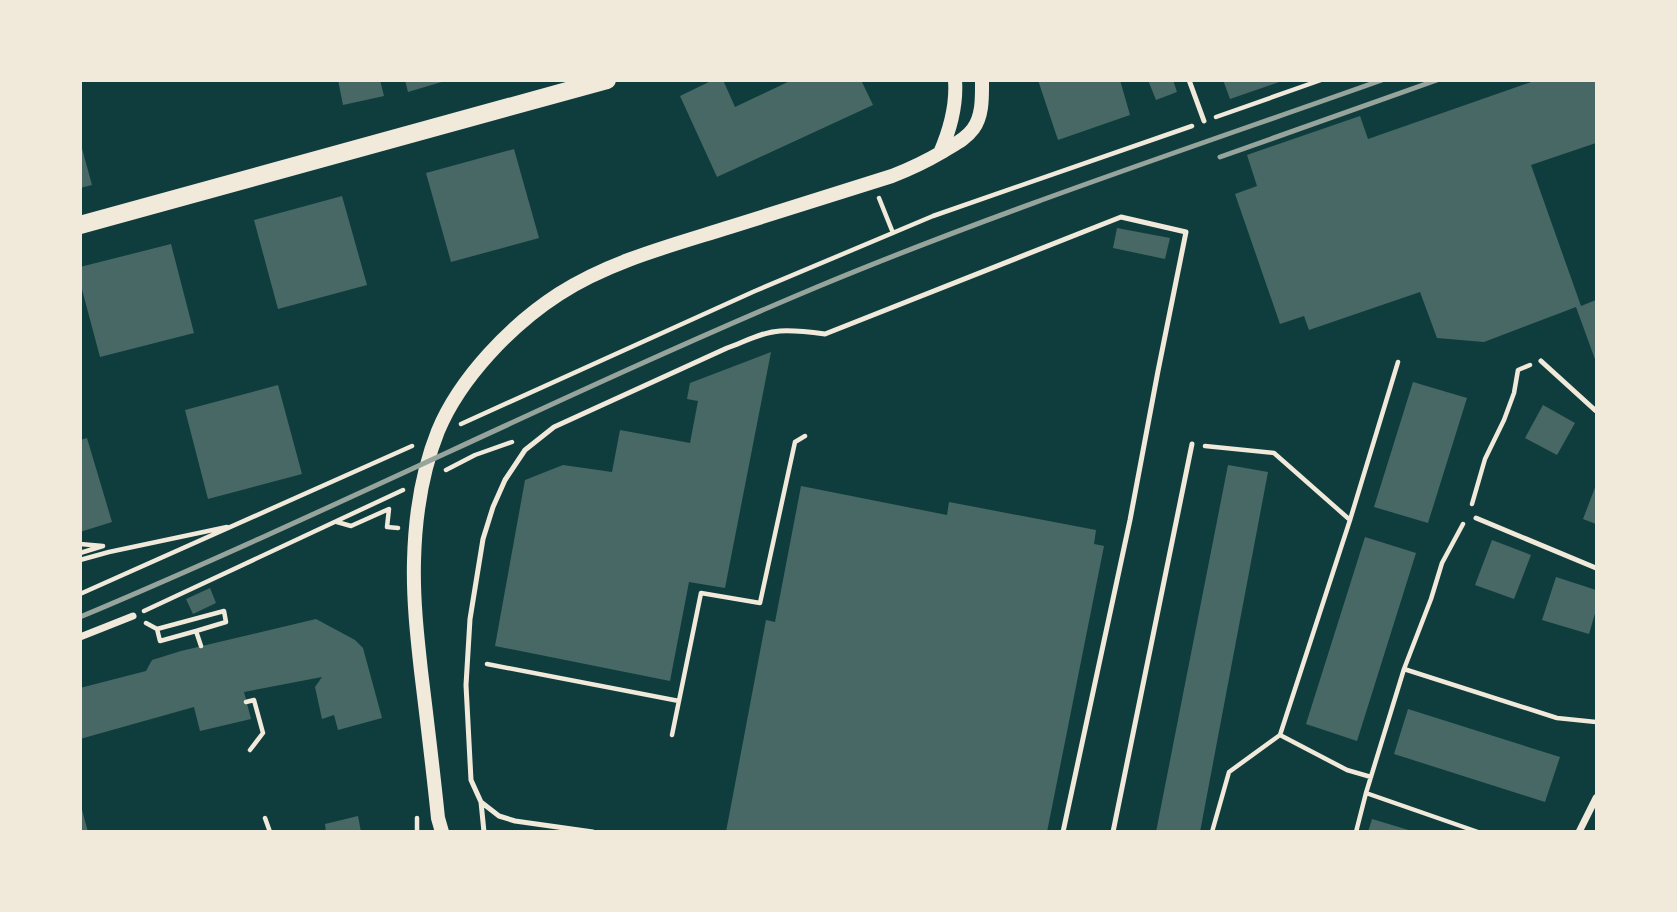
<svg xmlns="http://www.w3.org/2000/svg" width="1677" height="912" font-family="Overpass,sans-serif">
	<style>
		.building { fill: #486865 }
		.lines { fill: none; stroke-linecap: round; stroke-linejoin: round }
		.path { stroke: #f1e9da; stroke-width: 4.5 }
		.service { stroke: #f1e9da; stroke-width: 5 }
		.minor { stroke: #f1e9da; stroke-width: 7 }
		.secondary { stroke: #f1e9da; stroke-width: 14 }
		.primary { stroke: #f1e9da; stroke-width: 18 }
		.rail { stroke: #97a49c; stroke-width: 5 }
	</style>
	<rect width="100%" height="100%" fill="#0f3d3e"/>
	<path class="building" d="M 338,80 L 380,80 L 384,96 L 343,105 Z
		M 405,80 L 445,80 L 445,81 L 408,92 Z
		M 713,80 L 723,80 L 735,107 L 792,80 L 861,80 L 873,105 L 717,177 L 680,96 Z
		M 1038,80 L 1120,80 L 1130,115 L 1058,140 Z
		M 1148,80 L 1173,80 L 1177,92 L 1156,100 Z
		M 1223,80 L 1282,80 L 1282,81 L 1230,99 Z
		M 1537,80 L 1596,80 L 1596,143 L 1531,165 L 1581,306 L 1596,300 L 1596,362 L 1576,307 L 1484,342 L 1437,338 L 1420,292 L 1309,330 L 1304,316 L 1280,324 L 1235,194 L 1257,186 L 1247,155 L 1360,116 L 1368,139 Z
		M 80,141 L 92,185 L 80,188 Z
		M 514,149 L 539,238 L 451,262 L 426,173 Z
		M 342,196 L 367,285 L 278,309 L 254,220 Z
		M 1117,228 L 1170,238 L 1165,259 L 1113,248 Z
		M 171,244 L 194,333 L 100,357 L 80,282 L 80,267 Z
		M 771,352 L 725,588 L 689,582 L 670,681 L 495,646 L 525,480 L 563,465 L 612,472 L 620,430 L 690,443 L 698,401 L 687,399 L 690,383 Z
		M 1413,382 L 1467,398 L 1428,523 L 1374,507 Z
		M 278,385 L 302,474 L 208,499 L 185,410 Z
		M 1543,405 L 1575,423 L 1557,455 L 1525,438 Z
		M 87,438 L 112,522 L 80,532 L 80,440 Z
		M 1228,465 L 1268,472 L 1200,832 L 1156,832 Z
		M 1596,485 L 1596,524 L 1583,519 Z
		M 801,486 L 947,515 L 949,502 L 1096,530 L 1094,544 L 1104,546 L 1047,832 L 726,832 L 766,620 L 775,622 Z
		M 1365,537 L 1416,553 L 1357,741 L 1306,724 Z
		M 1492,540 L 1531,555 L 1514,599 L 1475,585 Z
		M 1556,577 L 1596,590 L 1596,610 L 1589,634 L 1542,620 Z
		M 210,588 L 216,603 L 193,614 L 186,599 Z
		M 316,619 L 355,640 L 363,648 L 382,718 L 338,730 L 334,715 L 322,719 L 315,687 L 322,677 L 244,692 L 251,719 L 200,731 L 194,707 L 80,739 L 80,688 L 146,671 L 152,660 L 181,651 Z
		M 1408,709 L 1560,757 L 1545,802 L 1394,754 Z
		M 80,806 L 81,806 L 88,832 L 80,832 Z
		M 358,816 L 361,832 L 326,832 L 325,824 Z
		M 1372,819 L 1412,831 L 1412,832 L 1368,832 Z"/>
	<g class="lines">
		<path class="path" d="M 1216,117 L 1321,80
			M 879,198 L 893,233
			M 461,424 L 755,291 L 933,216 L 1192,126
			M 1205,446 L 1274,453 L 1350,520
			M 446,470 L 475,455 L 512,442
			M 1472,504 L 1485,459 L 1504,420 L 1514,393 L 1518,370 L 1530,365
			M 337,522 L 351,526 L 389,509 L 387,527 L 398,528
			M 80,544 L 103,546 L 80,553
			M 80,560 L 109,552 L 227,527
			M 80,594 L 412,446
			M 144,611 L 403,490
			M 146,623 L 157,629 L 224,611 L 226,622 L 196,631
			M 157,629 L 160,641 L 196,631 L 201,646
			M 487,664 L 679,701
			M 1404,669 L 1431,599 L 1442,563 L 1463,524
			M 246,702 L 254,700 L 263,733 L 250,750
			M 672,735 L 701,593 L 760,603 L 795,442 L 805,436
			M 1280,735 L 1350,520 L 1398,362
			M 1366,793 L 1404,669 L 1557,718 L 1596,722
			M 265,818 L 270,832
			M 417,818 L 417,832
			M 1212,832 L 1229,772 L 1280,735 L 1347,770 L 1371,777
			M 1356,832 L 1366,793 L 1478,832"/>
		<path class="service" d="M 1189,80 L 1204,121
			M 1541,361 L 1596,411
			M 1476,518 L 1596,568
			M 481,802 L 484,832
			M 593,832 L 515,821 L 499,816 L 481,802 L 471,780 L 466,685 L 470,619 L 483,539 L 493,507 L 505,480 L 525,450 L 554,427 L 727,348 C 744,342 762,332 780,331 C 795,330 810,332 825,334 L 1121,217 L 1186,232 L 1158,371 L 1130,520 L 1063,832
			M 1113,832 L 1192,444"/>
		<path class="minor" d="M 80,637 L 133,616
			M 1579,832 L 1596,798"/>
		<path class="secondary" d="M 940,153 C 950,130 957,106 955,80
			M 442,832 L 438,818 C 433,769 427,720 421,671 C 417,635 413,598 414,561 C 415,518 422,471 438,431 C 460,378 511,325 559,294 C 610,261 673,245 730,227 C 784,210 838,193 892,176 C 910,169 925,162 942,152 C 953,145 965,140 973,129 C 983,116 982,96 982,80"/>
		<path class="primary" d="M 80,225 L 607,80"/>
		<path class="rail" d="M 1220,157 L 1437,80
			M 80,617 C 328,513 569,391 817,287 C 1002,210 1193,147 1382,80"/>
	</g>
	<rect width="1677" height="912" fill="none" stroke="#f1e9da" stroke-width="164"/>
</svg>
